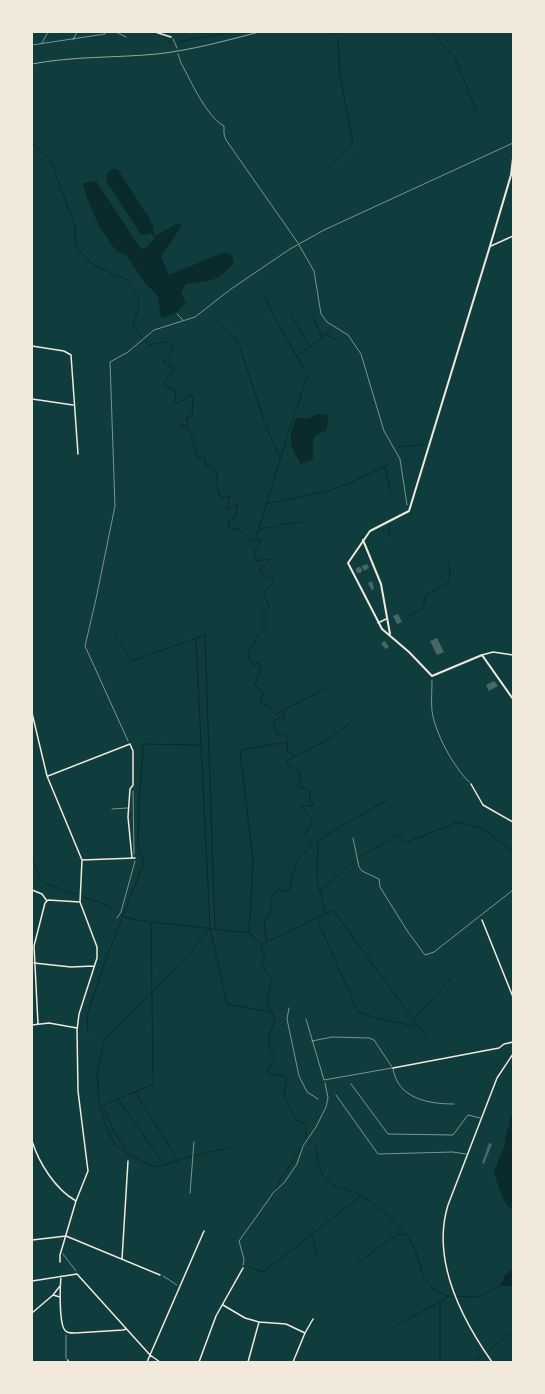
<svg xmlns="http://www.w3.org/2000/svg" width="545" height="1394" font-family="'Varela Round',sans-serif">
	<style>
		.water { fill: #0a2a2b }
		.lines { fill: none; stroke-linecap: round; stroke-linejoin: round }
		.stream { stroke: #0a2a2b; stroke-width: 1 }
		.building { fill: #486865 }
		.path { stroke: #f1e9da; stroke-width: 0.5 }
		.service { stroke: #f1e9da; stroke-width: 0.5 }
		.minor { stroke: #f1e9da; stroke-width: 1.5 }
		.tertiary { stroke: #f1e9da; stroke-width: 2 }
		.rail { stroke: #97a49c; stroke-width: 1 }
	</style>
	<rect width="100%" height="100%" fill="#0f3d3e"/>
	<path class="water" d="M 114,169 L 118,170 L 150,219 L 154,228 L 153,231 L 156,236 L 176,224 L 182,225 L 161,257 L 169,275 L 225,252 L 231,254 L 234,262 C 219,282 210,281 186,284 L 181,293 L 186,302 L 176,313 L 161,318 L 158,296 L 145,283 L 126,255 L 116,251 L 99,226 L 88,201 L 83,183 L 96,181 L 141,249 L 147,247 L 155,238 L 151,233 L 144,235 L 140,233 L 106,181 C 106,174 107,171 114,169 Z
		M 317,414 L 326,415 L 328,416 L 327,430 L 316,435 L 313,440 L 313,460 L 301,464 C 289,445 288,438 296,417 L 308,419 Z
		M 513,1113 L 513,1208 L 511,1208 L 507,1206 L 498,1186 L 494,1172 L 505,1144 L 506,1133 L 510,1124 L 509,1121 Z
		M 513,1269 L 513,1286 L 500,1286 L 505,1275 Z"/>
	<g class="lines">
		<path class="stream" d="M 161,32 L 162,33
			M 431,32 L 455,58 L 478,115
			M 164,37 L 170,43 L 174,43
			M 178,42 L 231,32
			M 32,143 L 51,161 L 54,166 L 56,176 L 75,225 L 75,241 L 77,248 L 91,263 L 115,275 L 126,279 C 141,301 142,299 133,324 L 140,336 L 149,345 L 165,342 L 173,345 L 170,357 L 164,361 L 164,363 L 170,364 L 170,368 L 174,368 L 175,370 L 165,381 L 164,386 L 176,390 L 175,402 L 178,403 L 191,395 L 193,398 L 192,416 L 186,418 L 189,426 L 180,424 L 181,427 L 190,430 L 197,457 L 199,458 L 204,455 L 206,466 L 211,466 C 223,474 212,488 222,498 L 230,496 L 227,509 L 238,504 L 235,518 L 228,521 L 229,528 L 240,530 L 251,540 L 261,540 L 254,553 L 257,561 L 269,559 L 269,562 L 259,570 L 260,573 L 273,579 L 274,582 C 262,595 264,592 269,607 L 261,616 L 267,624 L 255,639 L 255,642 C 248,650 246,656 253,665 L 258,663 L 261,666 L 255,685 L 264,693 L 260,703 L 269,706 L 276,715 L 282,710 L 284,713 L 284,718 L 277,719 L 273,722 L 277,734 L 284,735 L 288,738 L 287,751 L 293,755 L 294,757 L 287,761 L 288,765 L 299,771 L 301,778 L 298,787 L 307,789 L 310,791 L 310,801 L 313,803 L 313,806 L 302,805 C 303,811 313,818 312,823 C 310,827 306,831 305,835 L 311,841 L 310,847 L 296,862 L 289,890 L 285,892 L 279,889 L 276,890 L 270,902 L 272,909 C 263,921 263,925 267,939 L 261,948 L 262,953 L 265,956 L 261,963 C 265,969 267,974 272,979 L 267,1000 L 275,1021 L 269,1036 L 270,1051 L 275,1057 L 267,1071 L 272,1075 L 284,1075 L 287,1078 L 284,1096 L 296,1120 L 306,1124 L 306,1137 L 316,1147 L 318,1164 L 323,1176 L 333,1185 L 354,1192 L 367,1199 L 389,1216 L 406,1234 L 413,1244 L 424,1278 L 434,1290 L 448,1296 L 478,1297 L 500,1286
			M 329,168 L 353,144 L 340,75 L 338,40 L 330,32
			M 264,294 L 272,313 L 305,371
			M 290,314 L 310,347
			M 313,317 L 322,338
			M 218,321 L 232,335 L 238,344
			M 325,335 L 337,339
			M 240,348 L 264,420
			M 297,356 L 322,338 L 332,328
			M 297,408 L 307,376
			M 265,423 L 280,459
			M 397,449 L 399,447 L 426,444
			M 393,459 L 396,453
			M 385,467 L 391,494
			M 277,502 L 331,490 L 352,482 L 392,463
			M 266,504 L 275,502
			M 390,524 L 388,533 L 394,539
			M 280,525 L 301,522
			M 260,529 L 277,526
			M 256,538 L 295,411
			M 407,616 L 422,609 L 427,594 L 449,582 L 450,574 L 449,562
			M 115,634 L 132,661 L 205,635 L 215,929
			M 196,639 L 210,928 L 227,1004 L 270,1012
			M 284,710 L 328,687
			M 294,757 L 329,739 L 349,724
			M 32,857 L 40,878 L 45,883 L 78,895
			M 358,858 L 398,835 L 405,843 L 458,822 L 484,829 L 513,852
			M 317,878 L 318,841 L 330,833 L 387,800
			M 317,881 L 323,901
			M 320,891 L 354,861
			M 83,897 L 102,903 L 113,910 L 112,909
			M 323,903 L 326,913
			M 121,915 L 132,919 L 151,922 L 249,933 L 262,944
			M 317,919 L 358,1012 L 380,1019 L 414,1026 L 417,1025
			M 151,922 L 153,1078
			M 249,933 L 253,861 L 240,750 L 287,742
			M 286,933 L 333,910 L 427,1038
			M 266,942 L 284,934
			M 436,995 L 453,976
			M 414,1019 L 435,996
			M 88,1034 L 87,1015 L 106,959 L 143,865 L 143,858 L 138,845 L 139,801 L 143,752 L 142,744 L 201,745
			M 135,1092 L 178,1160
			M 118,1099 L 164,1164
			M 99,1102 L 97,1072 L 105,1038 L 151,994 L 195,947 L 209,929
			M 99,1103 L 105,1124 L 115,1145 L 132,1157 L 150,1165 L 158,1167 L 192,1156 L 229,1148
			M 100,1107 L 153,1084 L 153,1081
			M 103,1107 C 109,1120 118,1144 130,1153 C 134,1156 138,1156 141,1160
			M 270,1202 L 281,1179 L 307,1139
			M 312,1235 L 317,1256
			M 357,1264 L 397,1234 L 406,1234
			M 249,1267 L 263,1272 L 266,1270 L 361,1196
			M 395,1326 L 440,1302
			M 490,1349 L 513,1331
			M 440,1362 L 440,1305 L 441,1301 L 448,1296
			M 472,1362 L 481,1356"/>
	</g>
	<path class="building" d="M 367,564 L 369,568 L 364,571 L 362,566 Z
		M356 570a3 3 0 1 1 6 0a3 3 0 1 1-6 0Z
		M 372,581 L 374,588 L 372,591 L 368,583 Z
		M 398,614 L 402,622 L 397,624 L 393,616 Z
		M 437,638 L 444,652 L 437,655 L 430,641 Z
		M 385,641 L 389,647 L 385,649 L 381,643 Z
		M 494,681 L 498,686 L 489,691 L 486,685 Z
		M 489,1143 L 492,1144 L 484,1164 L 482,1163 Z"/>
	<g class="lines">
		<path class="path" d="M 173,39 L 177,48
			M 178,54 L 181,63 C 191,81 206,116 224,126 L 224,134 L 226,140 L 298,243
			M 299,245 L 314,271 L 321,314 L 327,322 L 348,335 L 361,354 L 384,431 L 400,459 L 407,505
			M 177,314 L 183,320
			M 432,680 C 432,690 431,701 432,711 C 435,733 453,766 469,782
			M 128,741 L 85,646 L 96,599 L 115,506 L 110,362 L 128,352 L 154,330 L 195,317 L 231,289 L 290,249 L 324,230 L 513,143
			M 133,791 L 134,854
			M 353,838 L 359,867 L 362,871 L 379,879 L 380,887 L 408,932 L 425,955 L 434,952 L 513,890
			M 117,918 L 121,912 L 135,861
			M 289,1008 L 287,1019 L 299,1076 L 307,1092 L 318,1099
			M 190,1193 L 194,1142
			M 63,1254 L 76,1271
			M 243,1265 L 244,1259 L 239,1241 L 274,1192 L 284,1183 L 297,1164 L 303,1146 L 316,1127 L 326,1107 L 328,1098 L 325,1083
			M 163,1276 L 177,1285
			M 66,1335 L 66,1359"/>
		<path class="service" d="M 116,32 L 126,37
			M 73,40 L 77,32
			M 42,43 L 48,32
			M 32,45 L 105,34 L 106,32
			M 112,809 L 128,808
			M 306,1019 L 324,1080 L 392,1068
			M 312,1041 L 332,1037 L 369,1038 L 374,1040 L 392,1067
			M 393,1069 C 398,1099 429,1104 454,1104
			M 351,1084 L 388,1134 L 453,1135 L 468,1115 L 480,1118
			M 336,1095 L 378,1154 L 453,1152 L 466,1154"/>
		<path class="minor" d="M 155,32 L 171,37
			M 491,246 L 513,236
			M 32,346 L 64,351 L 71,355 L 78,454
			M 32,399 L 73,405
			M 378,623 L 386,619
			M 482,655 L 493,652 L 513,655
			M 32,713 L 47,776 L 82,860 L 80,902 L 97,947 L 97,958 L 79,1014 L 77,1030 L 78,1091 L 88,1171 L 76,1201 L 60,1255 L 60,1262
			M 48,776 L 130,744 L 133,751 L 133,785 L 130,789 L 128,817 L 132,858
			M 471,784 L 483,805 L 513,822
			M 82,860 L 135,858
			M 32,890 L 42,894 L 47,901
			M 482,920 L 513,997
			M 34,963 L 71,967 L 94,966
			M 38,1024 L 34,946 L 45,903 L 48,900 L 80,902
			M 32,1025 L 49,1023 L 77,1028
			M 393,1068 L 499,1048 L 504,1044 L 513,1042
			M 32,1141 C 39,1163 55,1189 76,1201
			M 32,1240 L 66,1236 L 160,1275
			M 122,1259 L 128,1161
			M 61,1276 C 60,1287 59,1320 64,1329 C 66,1333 70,1333 75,1333 L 123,1330 L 126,1329
			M 32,1281 L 77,1274 L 150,1355 L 160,1362
			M 53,1295 L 60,1297
			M 223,1305 L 245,1318 L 259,1322 L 286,1324 L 305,1333
			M 32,1313 L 53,1295 L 60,1286
			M 68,1360 L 68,1362
			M 147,1362 L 204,1231
			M 199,1362 L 216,1316 L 243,1268
			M 248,1362 L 259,1322
			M 293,1362 L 305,1333 L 313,1319
			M 492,1362 C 461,1318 431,1260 448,1205 L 497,1078 L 513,1054"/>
		<path class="tertiary" d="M 513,158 L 511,175 L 490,246 L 409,511 L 370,531 L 348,563 L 382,629 L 409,652 L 432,676 L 482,655 L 513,699
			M 363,540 L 381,584 L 390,634"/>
		<path class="rail" d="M 32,64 C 73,56 115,58 157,54 C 192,50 225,41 259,32"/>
	</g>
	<rect width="545" height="1394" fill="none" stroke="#f1e9da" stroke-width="66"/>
</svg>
